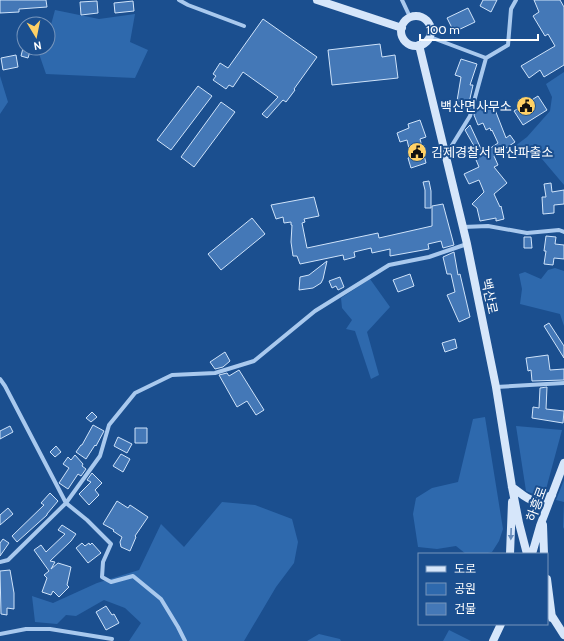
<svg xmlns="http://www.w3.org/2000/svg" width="564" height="641" font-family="Cabin,'Noto Sans KR',sans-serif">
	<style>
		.green { fill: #2e69ad }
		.building { fill: #4478b7; stroke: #cfe3fa }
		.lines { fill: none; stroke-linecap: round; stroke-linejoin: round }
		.street { stroke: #a9c9ee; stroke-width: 4 }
		.secondary { stroke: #d6e6fa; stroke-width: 8 }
		.oneway { fill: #668bba }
		.labels { text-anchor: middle; stroke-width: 4; stroke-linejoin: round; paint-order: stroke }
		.poi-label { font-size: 13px; fill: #fff; stroke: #1b4f8f; text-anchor: end }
		.street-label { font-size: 13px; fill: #fff; stroke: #1b4f8f }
	</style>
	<rect width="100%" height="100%" fill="#1b4f8f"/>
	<path class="green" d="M 55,10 L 99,19 L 135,14 L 130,42 L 148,50 L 135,78 L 46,74 L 37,48 L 48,48 L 48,36 Z
		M 564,72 L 564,185 L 542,159 L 532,159 L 515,146 L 527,137 L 550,111 L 552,97 L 546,84 Z
		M 0,76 L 8,102 L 0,114 Z
		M 555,268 L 564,271 L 564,326 L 560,314 L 520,304 L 522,289 L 519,274 L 525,272 L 541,279 L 548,270 Z
		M 370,279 L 390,307 L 367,332 L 379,375 L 371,379 L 355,331 L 346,329 L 352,320 L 342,308 L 341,298 Z
		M 485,417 L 503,529 L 499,541 L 492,552 L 484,554 L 466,554 L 456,546 L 437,549 L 418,547 L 413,514 L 416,498 L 432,488 L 458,482 L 473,419 Z
		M 516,426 L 562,430 L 545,493 L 538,496 L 526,491 Z
		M 564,480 L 564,529 L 563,527 L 564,502 L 556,500 Z
		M 222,502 L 255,505 L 292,519 L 298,542 L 294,563 L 276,587 L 244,641 L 129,641 L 141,623 L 125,608 L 104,600 L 76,616 L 66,615 L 57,624 L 35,622 L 32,596 L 53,603 L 97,583 L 139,570 L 161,524 L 184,547 Z
		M 449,630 L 471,641 L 443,641 Z
		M 319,634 L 340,639 L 341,641 L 307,641 Z"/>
	<path class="building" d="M 0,0 L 46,0 L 47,7 L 19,9 L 19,12 L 0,13 Z
		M 483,0 L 497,0 L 491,12 L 480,6 Z
		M 534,0 L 560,0 L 564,7 L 564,65 L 544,77 L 540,70 L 529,78 L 521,66 L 555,46 L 548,34 L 545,36 L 533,16 L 539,12 Z
		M 97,1 L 98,13 L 81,15 L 80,2 Z
		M 133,1 L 134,11 L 115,13 L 114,3 Z
		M 468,8 L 475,22 L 454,32 L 447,18 Z
		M 263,19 L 317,57 L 294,89 L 295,90 L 286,102 L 283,100 L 267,118 L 262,114 L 278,97 L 243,72 L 233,87 L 229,85 L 226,89 L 213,80 L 216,76 L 213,74 L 220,63 L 228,68 Z
		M 380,44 L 382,57 L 395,55 L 398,78 L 332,85 L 328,50 Z
		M 23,48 L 31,48 L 28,58 L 21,56 Z
		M 16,55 L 18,67 L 3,70 L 1,58 Z
		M 461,59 L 477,64 L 470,85 L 473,85 L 469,103 L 457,101 L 461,77 L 455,75 Z
		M 198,86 L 212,96 L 171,150 L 157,140 Z
		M 538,96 L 547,110 L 523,125 L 514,111 Z
		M 221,102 L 235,112 L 194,167 L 181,157 Z
		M 492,102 L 506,138 L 510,135 L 515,142 L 494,156 L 498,165 L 494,167 L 507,183 L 494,194 L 500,207 L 501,206 L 504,219 L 496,221 L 496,218 L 480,221 L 477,208 L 472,204 L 484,192 L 479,180 L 469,184 L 464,174 L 479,167 L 474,155 L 468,155 L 469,146 L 474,146 L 465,130 L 470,125 L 483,153 L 498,143 L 492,130 L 491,131 L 490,128 L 486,130 L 483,123 L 478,125 L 474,115 L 476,108 Z
		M 420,120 L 426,137 L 420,139 L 426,163 L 411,168 L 408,158 L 411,157 L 407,140 L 400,142 L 397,133 L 409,128 L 408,124 Z
		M 429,181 L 431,191 L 431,208 L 425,208 L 425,190 L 423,182 Z
		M 551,183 L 552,192 L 564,190 L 564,204 L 554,205 L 554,213 L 543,214 L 542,197 L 546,197 L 544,184 Z
		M 314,197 L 319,216 L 304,219 L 305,222 L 302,223 L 307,248 L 378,233 L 379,238 L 432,226 L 432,206 L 443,204 L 454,245 L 443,248 L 441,241 L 428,244 L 429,249 L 390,256 L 390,249 L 372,253 L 371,248 L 354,252 L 355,257 L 344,260 L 343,255 L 300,264 L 297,256 L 293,256 L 291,242 L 292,225 L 291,225 L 291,222 L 284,223 L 283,217 L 276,219 L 271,205 Z
		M 252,218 L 265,234 L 221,270 L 208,254 Z
		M 546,236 L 556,237 L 555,244 L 564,245 L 564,259 L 554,258 L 553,265 L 544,264 L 546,251 L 544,251 Z
		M 524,237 L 531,237 L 532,248 L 524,248 Z
		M 454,252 L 458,275 L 460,274 L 470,317 L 459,322 L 447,295 L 455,292 L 451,274 L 447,274 L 443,257 Z
		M 327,261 L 323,279 L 321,283 L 313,288 L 299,290 L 300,277 L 309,275 Z
		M 410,274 L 414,286 L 398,292 L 393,280 Z
		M 340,277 L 344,287 L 338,290 L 336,286 L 332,288 L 329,281 Z
		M 549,323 L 564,346 L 564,358 L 544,326 Z
		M 455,339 L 457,348 L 445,352 L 442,343 Z
		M 225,352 L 230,361 L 223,367 L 215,369 L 210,362 Z
		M 548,355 L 550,370 L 564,369 L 564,380 L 532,381 L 531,370 L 528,371 L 526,358 Z
		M 239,370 L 264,410 L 256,415 L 247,401 L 237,407 L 219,375 L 227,373 L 229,376 Z
		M 547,387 L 546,409 L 564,411 L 563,423 L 532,418 L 533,407 L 539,408 L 540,388 Z
		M 92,412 L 97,417 L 91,422 L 86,418 Z
		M 93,425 L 104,431 L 96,446 L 95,445 L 86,459 L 76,452 L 81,445 L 82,445 Z
		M 10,426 L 13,432 L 0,439 L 0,431 Z
		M 135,428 L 147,428 L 147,443 L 135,443 Z
		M 118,437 L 132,444 L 127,453 L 114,446 Z
		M 56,446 L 61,452 L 55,457 L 50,452 Z
		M 121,454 L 130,459 L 123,472 L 113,466 Z
		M 75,455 L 83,464 L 82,466 L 86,469 L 81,476 L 78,474 L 68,489 L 59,483 L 69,468 L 63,464 L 68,457 L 71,460 Z
		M 92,473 L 102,483 L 95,490 L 99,495 L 89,505 L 79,494 L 91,482 L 87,480 Z
		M 50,493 L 58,501 L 47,514 L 47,515 L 17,542 L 12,536 L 44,505 L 41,503 Z
		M 117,501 L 128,508 L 130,505 L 148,517 L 135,536 L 136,537 L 130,551 L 121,547 L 120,542 L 122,537 L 113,531 L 114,530 L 103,524 Z
		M 8,508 L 13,514 L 0,525 L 0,515 Z
		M 62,525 L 76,534 L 71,541 L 50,561 L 55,562 L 51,569 L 58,563 L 71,567 L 67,585 L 69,587 L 59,597 L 53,591 L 51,595 L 42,592 L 47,578 L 44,575 L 49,571 L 34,550 L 41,545 L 46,552 L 65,534 L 58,530 Z
		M 3,539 L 9,543 L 0,556 L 0,543 Z
		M 82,543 L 85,546 L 89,543 L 90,545 L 92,543 L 101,553 L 88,563 L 76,548 Z
		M 10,570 L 14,593 L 14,609 L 7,608 L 7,615 L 1,614 L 0,571 Z
		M 106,606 L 112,615 L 114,614 L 119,623 L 106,630 L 96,612 Z"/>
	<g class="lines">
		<path class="street" d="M 179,0 L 188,5 L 244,26
			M 402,0 L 410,17
			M 430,37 L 486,58
			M 446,155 L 470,116 L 486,58 L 508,45 L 511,9 L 516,0
			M 463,227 L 488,226 L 527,233 L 559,230 L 564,232
			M 0,379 L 5,386 L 66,503 L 87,520 L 111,544 L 103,562 L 102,577 L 111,582 L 133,576 L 161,599 L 178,627 L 185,641
			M 496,387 L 564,383
			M 0,562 L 8,560 L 66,503 L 100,456 L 109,425 L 135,393 L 172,375 L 215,373 L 254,361 L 315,311 L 389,265 L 429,257 L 467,244
			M 0,634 L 26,629 L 50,629 L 112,639"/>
		<path class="secondary" d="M 317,0 L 402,28
			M401 31a15 15 0 1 1 30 0a15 15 0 1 1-30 0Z
			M 419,45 L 467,244 L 496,387 L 512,487 L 519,523 L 527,554
			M 512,487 C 530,500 530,505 552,495
			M 543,525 L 544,554
			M 510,554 L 512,502
			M 532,554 L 540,526 L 564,463
			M 547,579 L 552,618
			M 550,613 L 564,635
			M 493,641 L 501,624"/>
	</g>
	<defs><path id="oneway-solid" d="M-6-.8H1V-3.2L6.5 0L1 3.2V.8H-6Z"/></defs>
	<use class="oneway" href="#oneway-solid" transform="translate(511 534) rotate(92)"/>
	<defs>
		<symbol id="civic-disc" viewBox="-11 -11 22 22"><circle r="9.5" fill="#ffd166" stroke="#1b4f8f"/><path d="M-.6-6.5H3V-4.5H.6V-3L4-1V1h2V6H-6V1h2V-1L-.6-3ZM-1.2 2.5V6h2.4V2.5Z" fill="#111"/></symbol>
	</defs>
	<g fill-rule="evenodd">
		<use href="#civic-disc" x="515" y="95" width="22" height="22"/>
		<use href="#civic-disc" x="406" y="141" width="22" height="22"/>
	</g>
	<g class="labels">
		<g class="poi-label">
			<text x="512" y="111">백산면사무소</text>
			<text x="431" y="157" text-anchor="start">김제경찰서 백산파출소</text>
		</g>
		<g class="street-label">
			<text transform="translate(490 296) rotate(78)" y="5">백산로</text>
			<text transform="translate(536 504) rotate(-70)" y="5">하흥로</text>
		</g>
	</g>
	<rect x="418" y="553" width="130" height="72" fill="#1b4f8f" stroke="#7695bc"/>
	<rect x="426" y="566" width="20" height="6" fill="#d6e6fa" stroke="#7695bc"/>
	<text x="454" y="573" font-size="12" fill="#ffffff">도로</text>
	<rect x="426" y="583" width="20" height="12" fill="#2e69ad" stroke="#7695bc"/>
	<text x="454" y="593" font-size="12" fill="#ffffff">공원</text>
	<rect x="426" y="603" width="20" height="12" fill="#4478b7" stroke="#7695bc"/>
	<text x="454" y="613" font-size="12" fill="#ffffff">건물</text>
	<g transform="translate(36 36) rotate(170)"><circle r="19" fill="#1b4f8f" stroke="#7695bc"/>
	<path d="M0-3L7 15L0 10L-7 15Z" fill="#ffd166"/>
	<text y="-6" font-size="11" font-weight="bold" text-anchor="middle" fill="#ffffff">N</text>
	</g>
	<path d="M420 34v6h118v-6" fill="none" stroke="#ffffff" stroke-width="2"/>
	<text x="426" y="34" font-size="12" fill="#ffffff" stroke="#1b4f8f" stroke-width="3" paint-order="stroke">100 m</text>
</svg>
